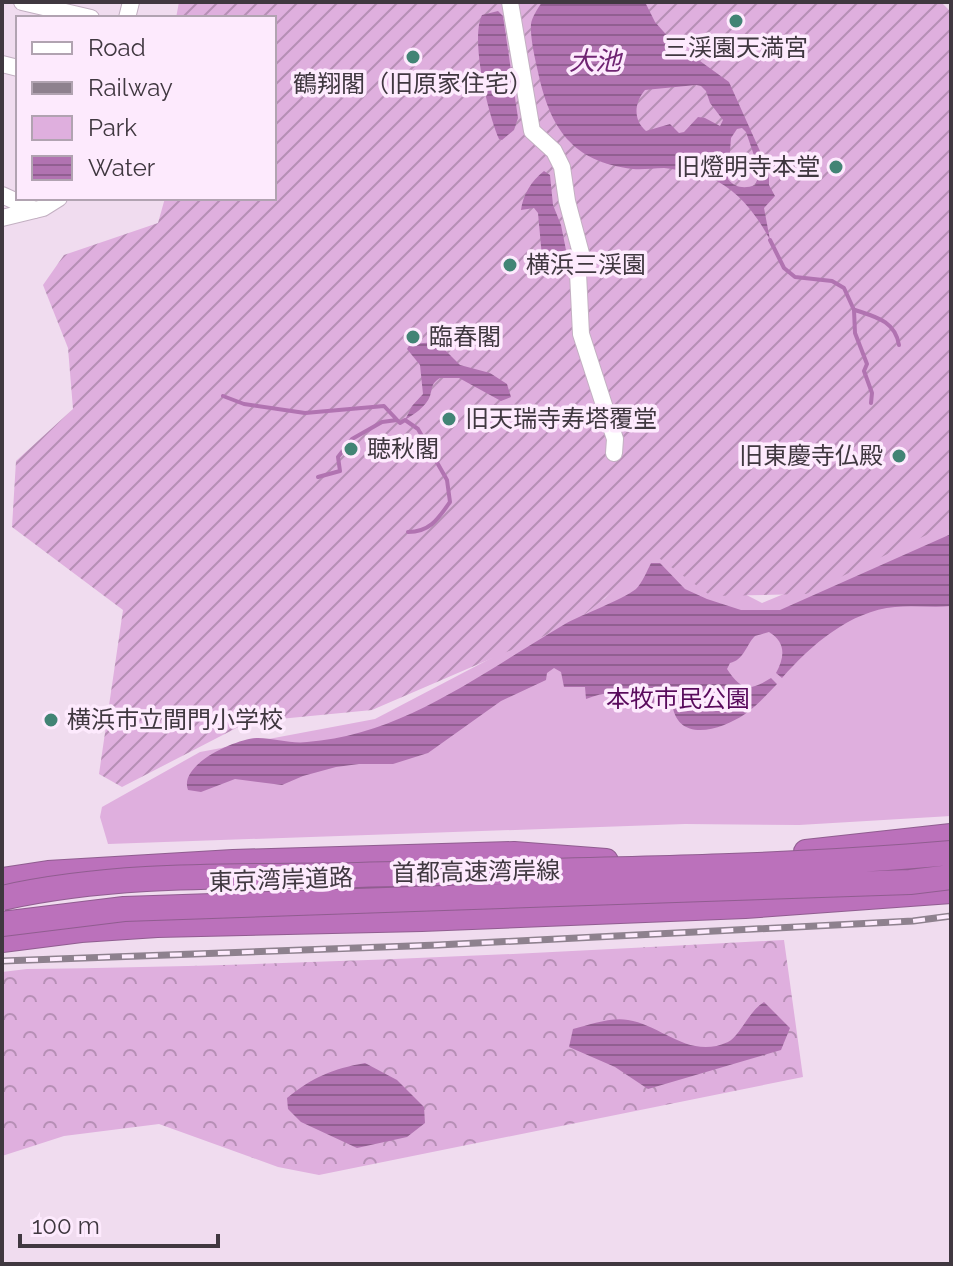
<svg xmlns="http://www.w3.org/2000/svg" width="953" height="1266" font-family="Raleway,'Noto Sans JP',sans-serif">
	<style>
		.forest { fill: url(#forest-crowns) }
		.park { fill: #dfafde }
		.garden { fill: url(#garden-furrows) }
		.water { fill: url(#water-rules); fill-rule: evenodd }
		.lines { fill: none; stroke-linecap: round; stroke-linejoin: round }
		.stream { stroke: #b173b1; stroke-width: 4 }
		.minor-casing { stroke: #c3b0c2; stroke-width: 18 }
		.highway-casing { stroke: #905d90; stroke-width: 26 }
		.minor { stroke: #fff; stroke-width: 16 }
		.highway { stroke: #bb71bb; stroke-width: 24 }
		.rail-casing { stroke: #8e818e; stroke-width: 7 }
		.rail { stroke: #fdeafd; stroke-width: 4; stroke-dasharray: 12; stroke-linecap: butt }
		.highway-bridge-casing { stroke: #905d90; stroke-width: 26; stroke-linecap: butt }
		.highway-bridge { stroke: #bb71bb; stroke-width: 24 }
		.poi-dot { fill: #428475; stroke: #fdeafd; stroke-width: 3 }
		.labels { text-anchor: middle; stroke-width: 7; stroke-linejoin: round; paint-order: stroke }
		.poi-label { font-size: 24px; fill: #403840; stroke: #fdeafd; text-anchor: start }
		.park-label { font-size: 24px; fill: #590a5c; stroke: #fdeafd }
		.street-label { font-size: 24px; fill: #403840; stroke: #fdeafd }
		.water-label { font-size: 26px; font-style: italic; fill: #702573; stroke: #fdeafd }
	</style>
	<defs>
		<pattern id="forest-crowns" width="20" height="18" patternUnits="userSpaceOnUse" patternTransform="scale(2)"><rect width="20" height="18" fill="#dfafde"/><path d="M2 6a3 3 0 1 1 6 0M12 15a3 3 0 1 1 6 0" fill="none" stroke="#b68fb5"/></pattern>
		<pattern id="garden-furrows" width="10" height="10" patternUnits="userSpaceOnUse" patternTransform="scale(2)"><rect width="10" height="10" fill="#dfafde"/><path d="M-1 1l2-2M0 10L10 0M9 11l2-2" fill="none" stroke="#b68fb5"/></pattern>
		<pattern id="water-rules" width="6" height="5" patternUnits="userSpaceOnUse" patternTransform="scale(2)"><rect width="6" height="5" fill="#b173b1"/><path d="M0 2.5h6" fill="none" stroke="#915f91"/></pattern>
	</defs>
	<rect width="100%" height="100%" fill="#f0dcef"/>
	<path class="forest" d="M 784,940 L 803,1077 L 319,1175 L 278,1167 L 159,1124 L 64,1136 L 2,1156 L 2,972 L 27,969 C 280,966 532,954 784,940 Z"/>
	<path class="park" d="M 951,520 L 951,816 L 799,825 L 685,824 L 108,844 L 100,817 L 102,807 L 200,752 L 375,719 L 604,599 L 658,549 L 762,603 L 895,548 Z"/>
	<path class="garden" d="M 179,2 L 941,2 L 951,12 L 951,523 L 806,594 L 711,596 L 656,556 L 574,623 L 372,710 L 248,722 L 122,787 L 99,774 L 123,610 L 12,527 L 16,461 L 73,409 L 68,348 L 43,285 L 64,255 L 158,223 L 165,198 L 274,198 L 274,18 L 176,18 Z"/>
	<path class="water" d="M 542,2 L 645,2 L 655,22 L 671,40 L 729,82 L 769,171 L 769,185 L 775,196 L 764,208 L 770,240 C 758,217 741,194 717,181 C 703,174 680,170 664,168 C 653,168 643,170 633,169 C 572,162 550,128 538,72 C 535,59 530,37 531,24 C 532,17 538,8 542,2 ZM 696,85 L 701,86 L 706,91 L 710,103 L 723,120 L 720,126 L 705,118 L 698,117 L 684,132 L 679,133 L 670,124 L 646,131 C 633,120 634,103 645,90 ZM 742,128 L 746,132 L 760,173 L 755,185 C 745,189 735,188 728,179 L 731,138 L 737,129 Z
		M 498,11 L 503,16 L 518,118 L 514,130 L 502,140 L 499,139 C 488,114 470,39 482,15 Z
		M 544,171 L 550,175 L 553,205 L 561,225 L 568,260 L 561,270 L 554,270 L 552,264 L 547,263 L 544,267 L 535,267 L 531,262 L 542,257 L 538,213 L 534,208 L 521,210 C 523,195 531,181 544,171 Z
		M 437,342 L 460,365 L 490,373 L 507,384 L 511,397 L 501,401 L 459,378 L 440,378 C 431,384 433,386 430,396 C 426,407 414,414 405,420 L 412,406 L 423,394 L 420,365 L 407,349 L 410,344 Z
		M 951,534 L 951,606 C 933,608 914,605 895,607 C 850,611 811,645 782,678 L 776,673 C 785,657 786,642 769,632 L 755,636 C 746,645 744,660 730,663 L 727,669 C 741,690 749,692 771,678 L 777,684 C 767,694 757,706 745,714 C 720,731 675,744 672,701 C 660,696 656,703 645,706 C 624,690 609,690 586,699 L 585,687 L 564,687 L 561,672 L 554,668 L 547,673 L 546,680 L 501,701 L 428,753 L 393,764 L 359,764 L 336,767 L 303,776 L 282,785 L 235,779 L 201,792 L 188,790 C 178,764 238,738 258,738 C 274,738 291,744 307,742 C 402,736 485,671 565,624 C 583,614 622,600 636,589 C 642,583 647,571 651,563 L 660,563 L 685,589 L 707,599 L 741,610 L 780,610 Z
		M 764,1002 L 790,1028 L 781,1050 L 648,1089 L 615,1067 L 569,1047 L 573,1029 C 590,1025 610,1017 628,1020 C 662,1025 689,1060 728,1042 C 740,1036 748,1012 764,1002 Z
		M 365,1063 L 397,1080 L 424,1107 L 425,1123 L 407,1137 L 357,1148 L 301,1122 L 288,1109 L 287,1098 C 313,1077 332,1069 365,1063 Z"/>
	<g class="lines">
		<path class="stream" d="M 770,240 L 784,268 L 795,277 L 832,281 L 844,288 L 854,310 L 855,333 L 867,364 L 864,371 L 872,393 L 871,403
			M 855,310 C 876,317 895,321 899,345
			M 223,396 L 244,404 L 305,413 L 384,406 L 400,423 L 405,420 L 418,429 L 447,480 L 450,502 C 438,519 430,532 408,532
			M 318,477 L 340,471 L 338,457 L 352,439 L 382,422 L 397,420"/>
		<defs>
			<path id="minor" d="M 22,2 L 91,18
				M 510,2 L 532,131 L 554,151 L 562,167 L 567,201 L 582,257 L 578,273 L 581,334 L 615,439 L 614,453
				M 127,18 L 131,2
				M 2,64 L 18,68
				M 2,195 L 35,210
				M 2,218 L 43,208 L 59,198"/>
			<path id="highway" d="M 806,852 L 951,836
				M 2,880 L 48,873 L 233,862 L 514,854 L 606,861
				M 2,940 L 81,930 L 157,925 L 422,919 L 745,906 L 951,891"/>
		</defs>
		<use href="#minor" class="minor-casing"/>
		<use href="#highway" class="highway-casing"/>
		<use href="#minor" class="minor"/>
		<use href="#highway" class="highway"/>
		<defs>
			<path id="rail" d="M 2,961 L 438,945 L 913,921 L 951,916"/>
		</defs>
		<use href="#rail" class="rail-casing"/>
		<use href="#rail" class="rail"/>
		<defs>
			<path id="highway-bridge" d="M 2,898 C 118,872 240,877 358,875 C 556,870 754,870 951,853
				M 2,924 L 124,909 L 910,882 L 951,877"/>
		</defs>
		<use href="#highway-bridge" class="highway-bridge-casing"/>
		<use href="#highway-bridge" class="highway-bridge"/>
	</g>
	<g class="poi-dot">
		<circle cx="736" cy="21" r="8"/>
		<circle cx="413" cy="57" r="8"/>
		<circle cx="836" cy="167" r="8"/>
		<circle cx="510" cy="265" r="8"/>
		<circle cx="413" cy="337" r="8"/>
		<circle cx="449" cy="419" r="8"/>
		<circle cx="351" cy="449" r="8"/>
		<circle cx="899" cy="456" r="8"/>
		<circle cx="51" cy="720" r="8"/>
	</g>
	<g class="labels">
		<g class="poi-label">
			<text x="736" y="56" text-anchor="middle">三渓園天満宮</text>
			<text x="413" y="92" text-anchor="middle">鶴翔閣（旧原家住宅）</text>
			<text x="820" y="175" text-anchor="end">旧燈明寺本堂</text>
			<text x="526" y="273">横浜三渓園</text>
			<text x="429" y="345">臨春閣</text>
			<text x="465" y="427">旧天瑞寺寿塔覆堂</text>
			<text x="367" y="457">聴秋閣</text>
			<text x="883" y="464" text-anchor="end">旧東慶寺仏殿</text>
			<text x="67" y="728">横浜市立間門小学校</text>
		</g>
		<g class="park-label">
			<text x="678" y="707">本牧市民公園</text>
		</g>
		<g class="street-label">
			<text transform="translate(476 872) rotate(-1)" y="8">首都高速湾岸線</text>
			<text transform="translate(281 880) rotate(-2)" y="8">東京湾岸道路</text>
		</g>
		<g class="water-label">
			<text x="595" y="70">大池</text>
		</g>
	</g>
	<rect width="953" height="1266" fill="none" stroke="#403840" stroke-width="8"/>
	<rect x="16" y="16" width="260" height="184" fill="#fdeafd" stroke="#b1a3b1" stroke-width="2"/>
	<rect x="32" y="42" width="40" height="12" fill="#ffffff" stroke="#b1a3b1" stroke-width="2"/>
	<text x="88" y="56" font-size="24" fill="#403840">Road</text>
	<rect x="32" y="82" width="40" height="12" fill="#8e818e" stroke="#b1a3b1" stroke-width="2"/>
	<text x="88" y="96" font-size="24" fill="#403840">Railway</text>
	<rect x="32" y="116" width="40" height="24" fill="#dfafde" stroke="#b1a3b1" stroke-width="2"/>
	<text x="88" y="136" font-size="24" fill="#403840">Park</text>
	<rect x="32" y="156" width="40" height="24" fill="url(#water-rules)" stroke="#b1a3b1" stroke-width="2"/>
	<text x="88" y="176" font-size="24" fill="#403840">Water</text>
	<path d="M20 1234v12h198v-12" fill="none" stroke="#403840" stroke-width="4"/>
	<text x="32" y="1234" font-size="24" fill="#403840" stroke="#fdeafd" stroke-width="6" paint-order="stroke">100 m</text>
</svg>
